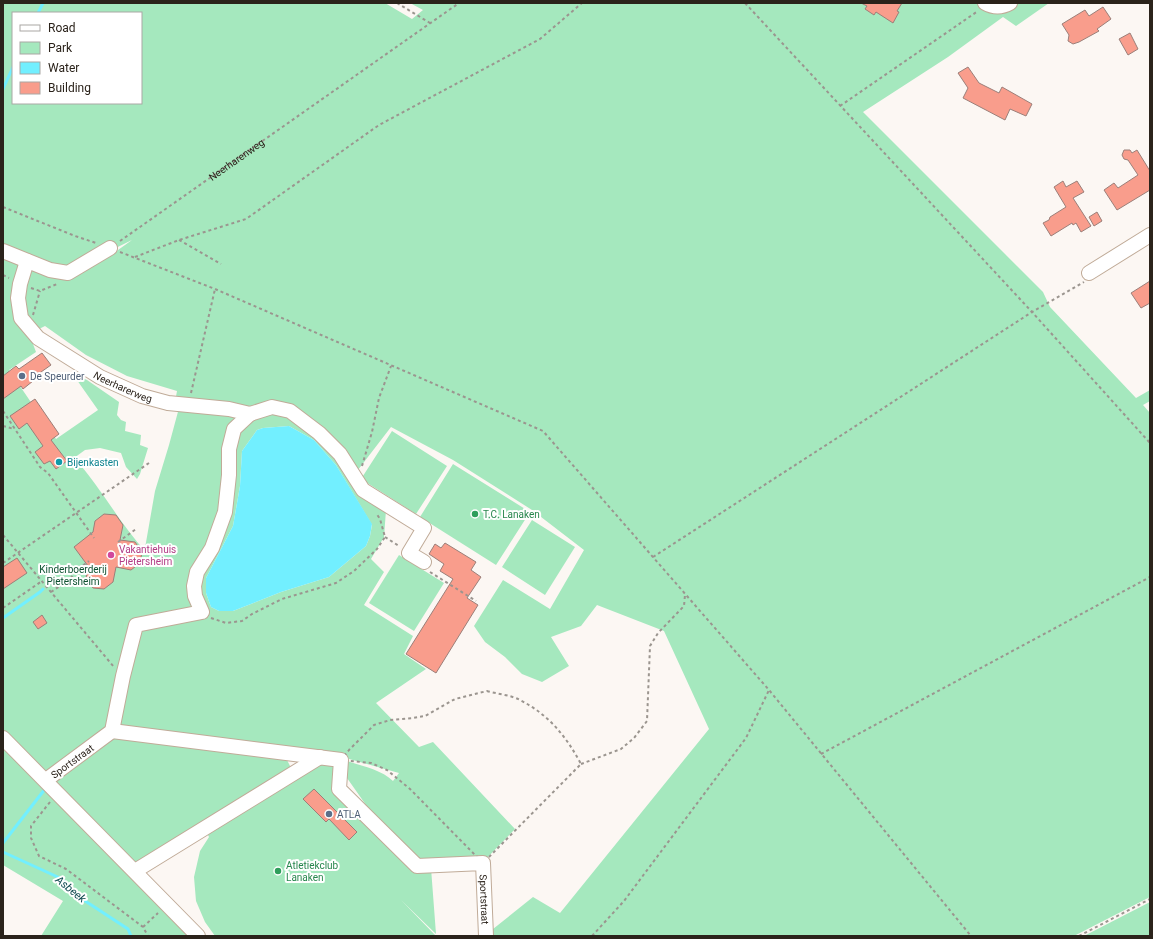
<svg xmlns="http://www.w3.org/2000/svg" width="1153" height="939" font-family="Roboto,sans-serif">
	<style>
		.green { fill: #a5e8be; fill-rule: evenodd }
		.water { fill: #72efff }
		.lines { fill: none; stroke-linecap: round; stroke-linejoin: round }
		.stream { stroke: #72efff; stroke-width: 3 }
		.building { fill: #f99d8c; stroke: #9b7f79 }
		.minor-casing { stroke: #c0ab98; stroke-width: 16 }
		.path { stroke: #9b958f; stroke-width: 2; stroke-dasharray: 3 3; stroke-linecap: butt }
		.minor { stroke: #fff; stroke-width: 14 }
		.service-dot { fill: #5c6f8a; stroke: #fff; stroke-width: 1.5 }
		.culture-dot { fill: #0f9aa8; stroke: #fff; stroke-width: 1.5 }
		.leisure-dot { fill: #2e9e5b; stroke: #fff; stroke-width: 1.5 }
		.hotel-dot { fill: #d1479c; stroke: #fff; stroke-width: 1.5 }
		.labels { text-anchor: middle; stroke-width: 4; stroke-linejoin: round; paint-order: stroke }
		.street-label { font-size: 10px; fill: #2b231b; stroke: #fff }
		.service-label { font-size: 10px; fill: #4e5e75; stroke: #fff; text-anchor: start }
		.culture-label { font-size: 10px; fill: #0d838f; stroke: #fff; text-anchor: start }
		.leisure-label { font-size: 10px; fill: #27864d; stroke: #fff; text-anchor: start }
		.hotel-label { font-size: 10px; fill: #b23c85; stroke: #fff; text-anchor: start }
		.park-label { font-size: 10px; fill: #0e5231; stroke: #fff }
		.water-label { font-size: 11px; font-style: italic; fill: #0f494f; stroke: #fff }
	</style>
	<rect width="100%" height="100%" fill="#fcf7f3"/>
	<path class="green" d="M 3,3 L 385,3 L 412,19 L 423,10 L 410,3 L 1049,3 L 1016,26 L 1003,17 L 948,57 L 863,112 L 1043,292 L 1050,307 L 1136,398 L 1150,390 L 1150,401 L 1143,405 L 1150,413 L 1150,897 L 1074,936 L 480,936 L 488,933 L 533,897 L 560,913 L 709,729 L 664,631 L 597,605 L 581,626 L 551,637 L 569,666 L 542,682 L 522,674 L 505,657 L 485,642 L 474,626 L 503,580 L 550,609 L 584,550 L 532,510 L 453,460 L 391,427 L 351,479 L 386,510 L 384,537 L 371,559 L 384,572 L 364,605 L 413,636 L 404,654 L 426,669 L 376,703 L 419,747 L 433,742 L 515,829 L 483,862 L 436,865 L 431,868 L 436,934 L 401,900 L 436,936 L 215,936 L 205,922 L 196,901 L 194,877 L 200,851 L 209,837 L 206,831 L 318,762 L 333,762 L 337,767 L 334,789 L 371,828 L 378,822 L 347,778 L 344,770 L 347,761 C 362,766 382,770 393,781 L 399,773 L 335,755 L 167,731 L 168,742 L 285,756 L 292,770 L 234,808 L 130,870 L 194,936 L 41,936 L 63,901 L 3,865 L 3,256 L 49,274 L 68,275 L 111,255 L 132,240 L 67,272 L 50,267 L 3,248 ZM 13,13 L 141,13 L 141,103 L 13,103 ZM 45,326 L 86,355 L 127,376 L 177,391 L 175,402 L 179,408 L 169,445 L 155,491 L 145,548 L 146,552 C 119,523 101,487 74,458 L 85,450 L 100,448 L 121,453 L 126,467 L 137,479 L 140,474 L 148,448 L 140,445 L 141,435 L 125,431 L 126,422 L 121,420 L 117,415 L 119,402 L 87,380 L 72,373 L 98,410 L 56,439 L 9,370 L 36,352 L 33,344 L 34,343 L 37,330 ZM 289,426 L 314,440 L 336,465 L 372,525 L 370,536 L 366,546 L 329,577 L 281,592 L 233,611 L 219,611 L 211,607 L 206,593 L 206,578 L 233,526 L 240,486 L 242,451 L 257,430 L 263,428 Z
		M 392,431 L 447,466 L 416,514 L 361,479 Z
		M 453,464 L 530,512 L 496,565 L 420,517 Z
		M 532,520 L 575,547 L 545,595 L 502,567 Z
		M 399,555 L 444,583 L 414,631 L 369,603 Z
		M 1150,902 L 1150,936 L 1084,936 Z"/>
	<path class="water" d="M 289,426 L 314,440 L 336,465 L 372,524 L 370,536 L 366,546 L 329,577 L 281,592 L 233,611 L 219,611 L 211,607 L 206,593 L 206,578 L 233,526 L 240,486 L 242,451 L 257,430 L 263,428 Z"/>
	<g class="lines">
		<path class="stream" d="M 38,13 L 43,3
			M 3,89 L 13,67
			M 3,618 L 40,592 L 43,589
			M 3,843 L 45,789
			M 3,852 L 62,879 L 76,895 L 128,929 L 131,936"/>
	</g>
	<path class="building" d="M 861,3 L 902,3 L 897,11 L 899,12 L 893,23 L 876,12 L 874,15 L 865,9 L 867,6 Z
		M 1103,7 L 1111,19 L 1097,29 L 1099,31 L 1079,42 L 1073,44 L 1068,41 L 1069,35 L 1062,24 L 1085,10 L 1089,16 Z
		M 1130,33 L 1138,49 L 1128,55 L 1119,39 Z
		M 968,67 L 979,83 L 999,93 L 1002,87 L 1032,104 L 1026,116 L 1010,109 L 1005,120 L 963,98 L 968,88 L 958,73 Z
		M 1124,150 L 1130,150 L 1132,153 L 1137,150 L 1150,171 L 1150,190 L 1117,210 L 1104,190 L 1114,183 L 1118,188 L 1138,175 L 1128,160 L 1124,159 L 1122,155 Z
		M 1063,181 L 1066,187 L 1077,181 L 1084,192 L 1073,198 L 1091,226 L 1081,232 L 1076,223 L 1073,225 L 1072,223 L 1051,236 L 1043,223 L 1049,220 L 1050,217 L 1066,207 L 1054,187 Z
		M 1097,212 L 1102,221 L 1094,226 L 1089,217 Z
		M 1150,281 L 1150,303 L 1141,308 L 1131,293 Z
		M 42,353 L 51,365 L 31,379 L 33,381 L 23,389 L 21,386 L 3,399 L 3,376 L 16,366 L 19,369 Z
		M 35,399 L 59,434 L 51,440 L 67,461 L 56,469 L 50,461 L 44,464 L 35,452 L 43,446 L 27,423 L 19,429 L 10,416 Z
		M 104,514 L 116,515 L 123,525 L 120,540 L 135,542 L 142,552 L 140,563 L 131,570 L 116,567 L 113,582 L 104,589 L 93,588 L 86,578 L 88,566 L 74,547 L 93,532 L 95,521 Z
		M 445,543 L 476,562 L 471,570 L 481,577 L 467,598 L 478,605 L 436,673 L 406,654 L 453,579 L 440,571 L 444,564 L 429,554 L 435,544 L 441,548 Z
		M 17,558 L 27,573 L 3,589 L 3,567 Z
		M 42,615 L 47,623 L 38,629 L 33,622 Z
		M 314,789 L 357,832 L 349,840 L 329,819 L 326,822 L 303,799 Z"/>
	<g class="lines">
		<defs>
			<g id="minor">
				<path d="M 985,3 C 994,8 1001,8 1010,3"/>
				<path d="M 3,251 L 50,270 L 68,273 L 110,248"/>
				<path id="s2" d="M 27,261 L 20,284 L 18,298 L 21,318 L 38,338 L 100,377 L 142,396 L 168,403 L 229,409 L 250,414 L 234,429 L 229,449 L 229,475 L 225,512 L 212,548 L 197,572 L 194,586 L 195,596 L 202,612 L 136,625 L 123,676 L 112,731 L 46,780"/>
				<path d="M 1089,273 L 1150,235"/>
				<path d="M 250,414 L 272,407 L 290,411 L 319,433 L 340,454 L 363,490 L 424,528 L 409,553 L 424,562"/>
				<path id="s3" d="M 112,731 L 341,760 L 339,789 L 417,866 L 483,863 L 486,936"/>
				<path d="M 3,738 L 198,936"/>
				<path d="M 135,871 L 320,757"/>
			</g>
		</defs>
		<use href="#minor" class="minor-casing"/>
		<g class="path">
			<path d="M 397,3 L 430,23"/>
			<path d="M 745,3 L 1032,312 L 1150,443"/>
			<path d="M 840,106 L 978,11"/>
			<path d="M 3,207 L 75,236 L 96,243"/>
			<path d="M 179,240 L 221,264"/>
			<path id="s1" d="M 120,241 L 459,3"/>
			<path d="M 120,252 L 215,289 L 543,431 L 769,690 L 971,936"/>
			<path d="M 135,257 L 179,240 L 246,219 L 379,125 L 540,39 L 582,3"/>
			<path d="M 3,275 L 9,278"/>
			<path d="M 31,288 L 40,291 L 57,284"/>
			<path d="M 33,315 L 40,291"/>
			<path d="M 191,393 L 215,289"/>
			<path d="M 3,411 L 40,467 L 48,473 L 94,538"/>
			<path d="M 3,426 L 14,429"/>
			<path d="M 362,466 L 372,432 L 379,398 L 391,366"/>
			<path d="M 3,535 L 114,667"/>
			<path d="M 385,537 L 399,546"/>
			<path d="M 118,542 L 136,529"/>
			<path d="M 653,557 L 1032,312 L 1084,282"/>
			<path d="M 3,563 L 149,463"/>
			<path d="M 430,572 L 476,601"/>
			<path d="M 51,592 L 70,579 L 77,570 L 89,561"/>
			<path d="M 3,608 L 42,581"/>
			<path d="M 211,618 L 226,623 L 242,621 L 252,614 L 282,599 L 336,583 L 354,571 L 377,549 L 385,537 L 380,519 L 376,513"/>
			<path d="M 487,691 C 497,694 511,695 520,700 C 549,715 566,736 581,764 L 483,863 L 410,789 L 387,770 L 371,763 L 341,760 L 349,750 L 374,725 L 390,720 L 413,718 L 425,716 L 455,699 Z"/>
			<path d="M 821,754 L 1150,577"/>
			<path d="M 581,764 L 621,749 L 634,738 L 647,721 L 650,646 L 658,633 L 684,606 L 685,595"/>
			<path d="M 50,802 L 31,826 L 31,838 L 39,856 L 66,869 L 143,927 L 148,936"/>
			<path d="M 143,927 L 158,913"/>
			<path d="M 592,936 L 624,901 L 746,738 L 769,690"/>
			<path d="M 1079,936 L 1150,899"/>
		</g>
		<use href="#minor" class="minor"/>
	</g>
	<g class="service-dot">
		<circle cx="22" cy="376" r="4"/>
		<circle cx="329" cy="814" r="4"/>
	</g>
	<circle class="culture-dot" cx="59" cy="462" r="4"/>
	<g class="leisure-dot">
		<circle cx="475" cy="514" r="4"/>
		<circle cx="278" cy="871" r="4"/>
	</g>
	<circle class="hotel-dot" cx="111" cy="555" r="4"/>
	<g class="labels">
		<g class="street-label">
			<text dy="4" stroke="none"><textPath href="#s1" startOffset="142">Neerharenweg</textPath></text>
			<text dy="4" stroke="none"><textPath href="#s2" startOffset="183">Neerharerweg</textPath></text>
			<text transform="translate(72 761) rotate(-36)" y="4">Sportstraat</text>
			<text dy="4" stroke="none"><textPath href="#s3" startOffset="472">Sportstraat</textPath></text>
		</g>
		<g class="service-label">
			<text x="30" y="380">De Speurder</text>
			<text x="337" y="818">ATLA</text>
		</g>
		<g class="culture-label">
			<text x="67" y="466">Bijenkasten</text>
		</g>
		<g class="leisure-label">
			<text x="483" y="518">T.C. Lanaken</text>
			<text x="286" y="869">Atletiekclub<tspan x="286" dy="12">Lanaken</tspan></text>
		</g>
		<g class="hotel-label">
			<text x="119" y="553">Vakantiehuis<tspan x="119" dy="12">Pietersheim</tspan></text>
		</g>
		<g class="park-label">
			<text x="73" y="573">Kinderboerderij<tspan x="73" dy="12">Pietersheim</tspan></text>
		</g>
		<g class="water-label">
			<text transform="translate(71 889) rotate(39)" y="4">Asbeek</text>
		</g>
	</g>
	<rect width="1153" height="939" fill="none" stroke="#2b231b" stroke-width="8"/>
	<rect x="12" y="12" width="130" height="92" fill="#ffffff" stroke="#aaa7a4"/>
	<rect x="20" y="25" width="20" height="6" fill="#ffffff" stroke="#aaa7a4"/>
	<text x="48" y="32" font-size="12" fill="#2b231b">Road</text>
	<rect x="20" y="42" width="20" height="12" fill="#a5e8be" stroke="#aaa7a4"/>
	<text x="48" y="52" font-size="12" fill="#2b231b">Park</text>
	<rect x="20" y="62" width="20" height="12" fill="#72efff" stroke="#aaa7a4"/>
	<text x="48" y="72" font-size="12" fill="#2b231b">Water</text>
	<rect x="20" y="82" width="20" height="12" fill="#f99d8c" stroke="#aaa7a4"/>
	<text x="48" y="92" font-size="12" fill="#2b231b">Building</text>
</svg>
